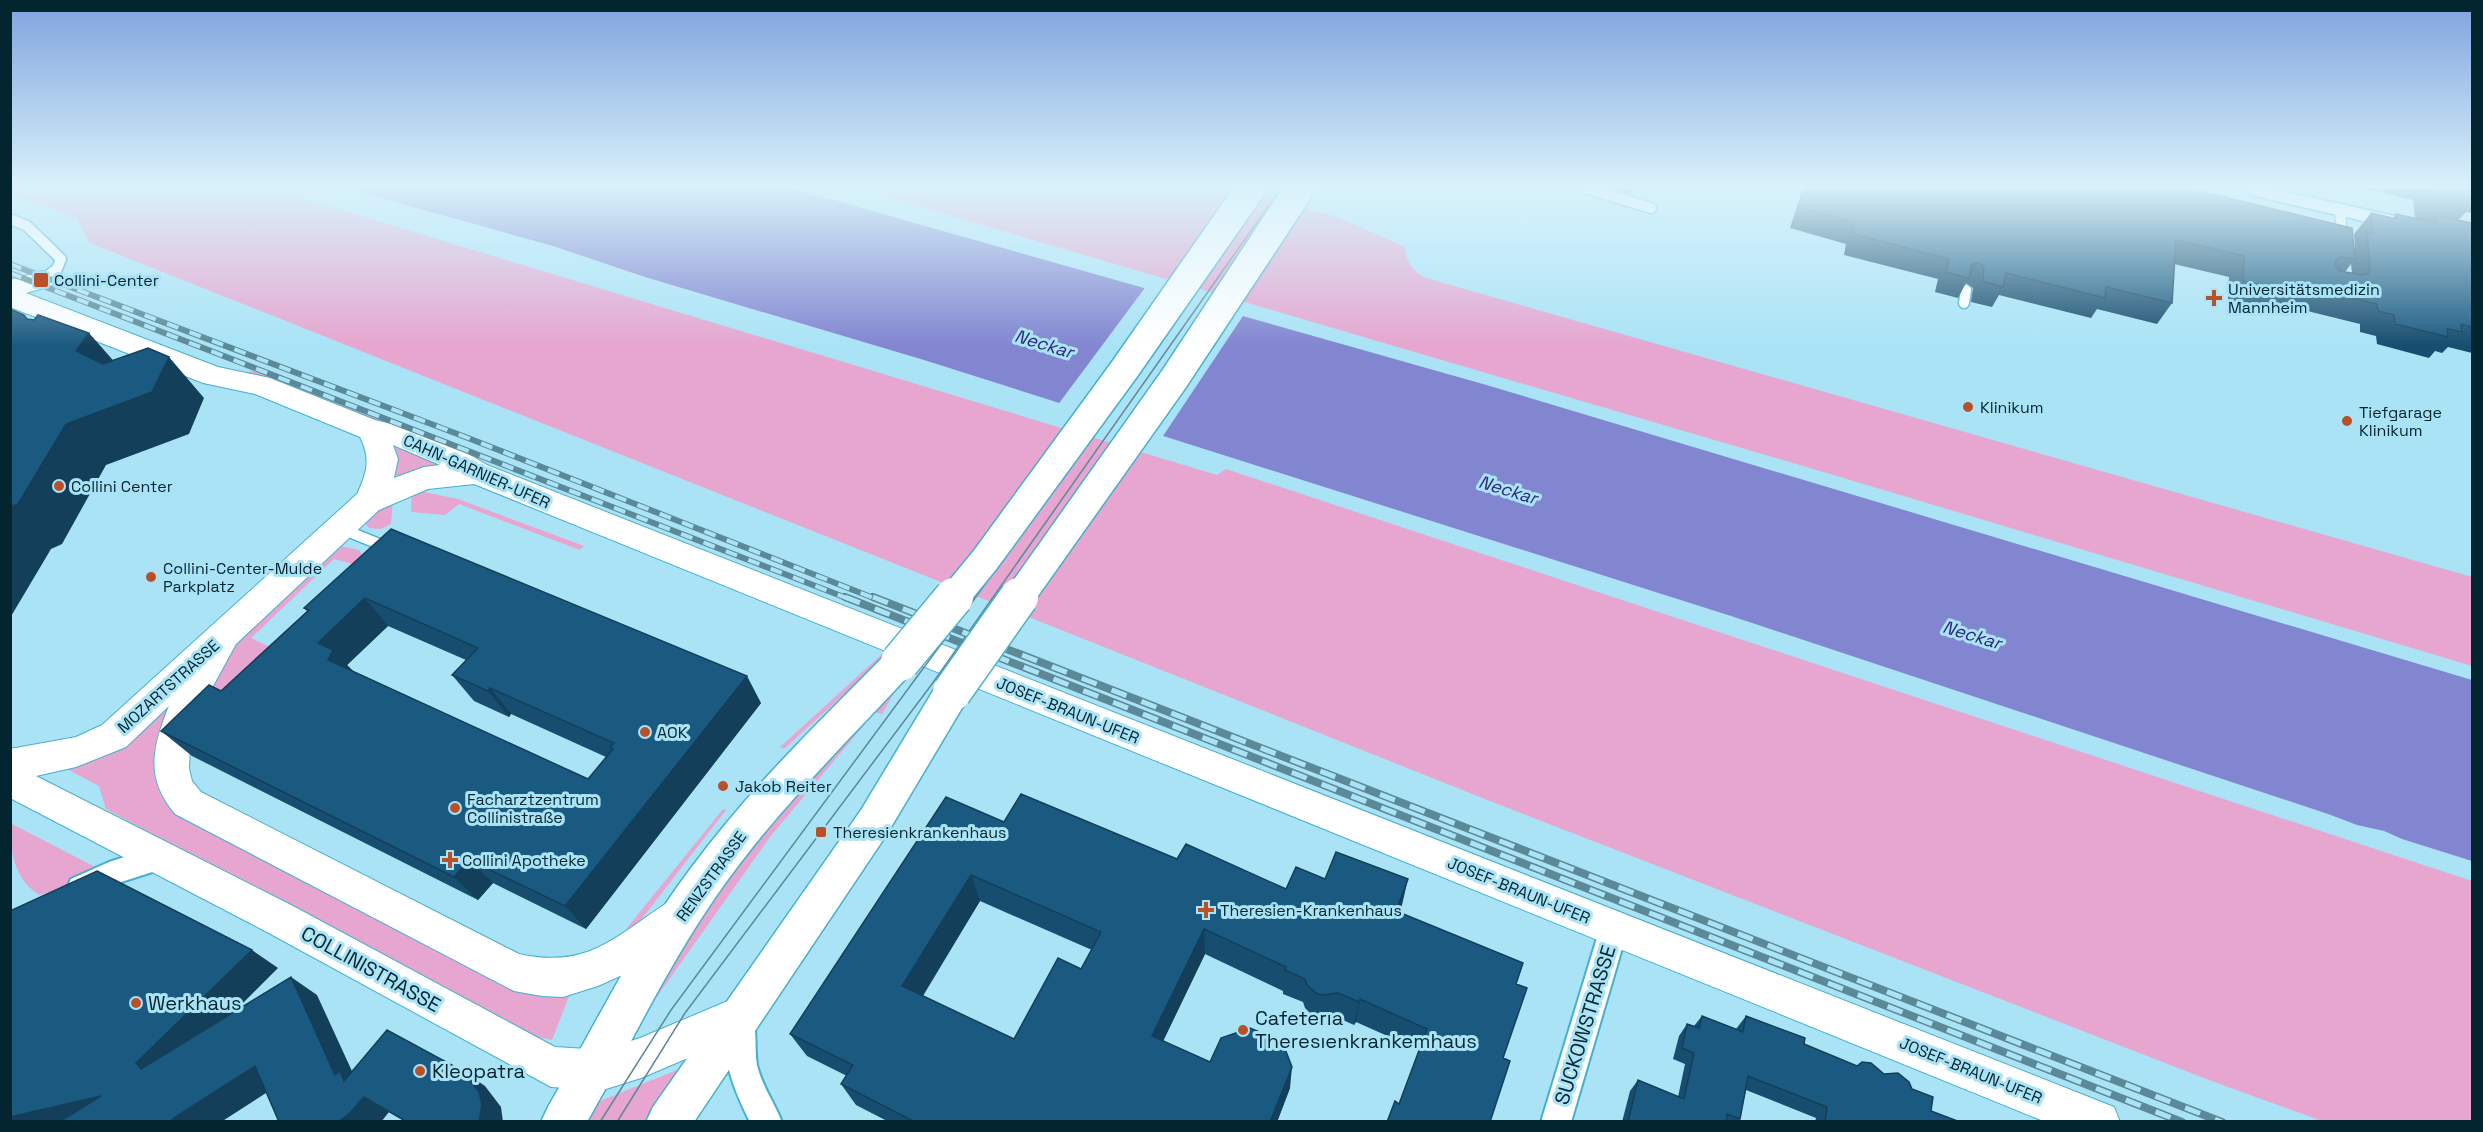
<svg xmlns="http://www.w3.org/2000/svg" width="2483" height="1132" font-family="'Space Grotesk',sans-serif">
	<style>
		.green { fill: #e6a6d0 }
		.water { fill: #8286d0 }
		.pier { fill: #aae3f6 }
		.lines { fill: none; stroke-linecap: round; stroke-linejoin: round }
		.lane-casing { stroke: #43b0cf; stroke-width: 13 }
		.street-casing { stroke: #43b0cf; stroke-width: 4 }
		.secondary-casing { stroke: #43b0cf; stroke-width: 2 }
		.primary-casing { stroke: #43b0cf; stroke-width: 3 }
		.lane { stroke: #fff; stroke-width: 10 }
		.street { fill: #fff; fill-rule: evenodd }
		.secondary { fill: #fff; fill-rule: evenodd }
		.primary { fill: #fff; fill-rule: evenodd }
		.tram { stroke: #5b8998; stroke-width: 1.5 }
		.rail-far1-casing { stroke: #5b8998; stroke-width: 6 }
		.rail-casing { stroke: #5b8998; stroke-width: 8 }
		.rail-far1 { stroke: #aae3f6; stroke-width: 4; stroke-dasharray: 12; stroke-linecap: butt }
		.rail { stroke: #aae3f6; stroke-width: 5; stroke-dasharray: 16; stroke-linecap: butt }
		.primary-bridge-far1-casing { stroke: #43b0cf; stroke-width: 32; stroke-linecap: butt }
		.primary-bridge-casing { stroke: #43b0cf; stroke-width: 41; stroke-linecap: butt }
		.primary-bridge-far1 { stroke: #fff; stroke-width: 29 }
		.primary-bridge { stroke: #fff; stroke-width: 38 }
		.wall { fill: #174d6e; fill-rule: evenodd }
		.shaded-wall { fill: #133f5a }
		.building { fill: #1b5a80; stroke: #133f5a; stroke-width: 1.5; fill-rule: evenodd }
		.poi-dot { fill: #b85129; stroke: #aae3f6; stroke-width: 2 }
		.labels { text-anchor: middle; stroke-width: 6; stroke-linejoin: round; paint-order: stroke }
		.poi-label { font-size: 16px; fill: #02252f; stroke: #aae3f6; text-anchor: start }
		.street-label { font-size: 16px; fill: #02252f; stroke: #aae3f6 }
		.water-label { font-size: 18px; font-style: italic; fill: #2e257b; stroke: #aae3f6 }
		.near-street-label { font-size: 20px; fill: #02252f; stroke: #aae3f6 }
		.near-poi-label { font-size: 20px; fill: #02252f; stroke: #aae3f6; text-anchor: start }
	</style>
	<rect width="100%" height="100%" fill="#aae3f6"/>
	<path class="green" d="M 10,188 L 262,188 L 331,207 L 1217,475 L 1226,469 L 2472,881 L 2472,1121 L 2322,1121 L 2209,1080 L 1490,801 L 90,243 L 76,218 L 11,194 Z
		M 856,188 L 1232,188 L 1337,217 L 1405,247 C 1406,262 1413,272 1426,278 L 2472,577 L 2472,666 L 1810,468 Z
		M 250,371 L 262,372 L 480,459 L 474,459 L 245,376 Z
		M 398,448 L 439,465 L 440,466 L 407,479 L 391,473 L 392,449 Z
		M 424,492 L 458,499 L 584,546 L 580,550 L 459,504 L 445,515 L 411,512 L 412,493 Z
		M 393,499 L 391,524 L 381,529 L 369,528 L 366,524 L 366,519 Z
		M 336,545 L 359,550 L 362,555 L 353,564 L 334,559 L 251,638 L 270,647 L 229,689 L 208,694 L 225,660 L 237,643 Z
		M 882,654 L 886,656 L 784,749 L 780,747 Z
		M 902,679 L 882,714 L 875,712 L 770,837 L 651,1005 L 642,1005 L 719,884 L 724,886 L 759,834 Z
		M 171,701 C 155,741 142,771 170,809 L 507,984 L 573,986 L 552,1040 L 520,1033 L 106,809 L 99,786 L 63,767 Z
		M 723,809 L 726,810 L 644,916 L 630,931 L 627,928 Z
		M 10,823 L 101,870 L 58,890 L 39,895 C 13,877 11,852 10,823 Z
		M 687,1066 L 648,1121 L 583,1122 L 595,1103 Z"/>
	<path class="water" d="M 345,188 L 791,188 L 1483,384 L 2472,680 L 2472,861 L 2402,839 L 2384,831 L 2357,825 L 2328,814 L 1731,616 L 924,360 L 645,277 L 553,246 Z"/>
	<path class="pier" d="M 1147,285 L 1245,313 L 1161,439 L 1057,406 Z"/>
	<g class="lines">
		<defs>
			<path id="lane" d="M 1585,188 L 1651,208
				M 2340,209 L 2342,239
				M 10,219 L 27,226 L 61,259 L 57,269 L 42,280
				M 1964,303 L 1966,290
				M 342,529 L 384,546"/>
			<path id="street" d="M 2249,188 L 2268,188 L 2398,217 L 2404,219 L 2407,223 L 2404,227 L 2398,229 L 2252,195 Z
				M 159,846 L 168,849 L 172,858 L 168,867 L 115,884 L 80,900 L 71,897 L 67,888 L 71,879 L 109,862 Z
				M 1614,915 L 1624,919 L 1628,928 L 1571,1122 L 1541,1122 L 1600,928 L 1604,919 Z
				M 741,1010 L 751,1014 C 758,1030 754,1048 757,1065 C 762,1086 774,1102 782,1122 L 750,1122 C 734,1090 716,1049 731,1014 Z"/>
			<path id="secondary" d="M 42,271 L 51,274 L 55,280 L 51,286 L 26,293 L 218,367 L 270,378 L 375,420 L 404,427 L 460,449 L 487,465 L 2099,1101 L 2114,1107 L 2120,1122 L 2046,1122 L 474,484 L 428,489 L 379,510 L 236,644 L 207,697 L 190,745 L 189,768 L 192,781 L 201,792 L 519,954 C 588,969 613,938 667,903 L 680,898 L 693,903 L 699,916 L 693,929 L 627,973 L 598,986 L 563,997 L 542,996 L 514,991 L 175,814 C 145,778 152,748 169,706 L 126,747 L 76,767 L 36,776 L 293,906 L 555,1047 L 603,1050 L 640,1038 L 742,995 L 756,1001 L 762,1015 L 756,1029 L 641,1078 L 603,1090 L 551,1087 L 267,932 L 10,798 L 10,749 L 76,737 L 102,725 L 357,494 C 367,473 371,459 360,437 L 255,394 L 203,383 L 10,307 L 10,280 ZM 393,445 L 440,465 L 424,467 L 394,478 L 398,459 Z"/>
			<path id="primary" d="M 900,648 L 912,652 L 917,662 L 912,672 C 845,744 773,814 717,895 C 667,967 630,1046 587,1122 L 541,1122 L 548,1107 C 594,1027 635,942 691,868 C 749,789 820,721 888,652 Z
				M 952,677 L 965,681 L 970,692 L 965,703 L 887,834 L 694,1122 L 646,1122 L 653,1107 L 861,810 L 939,681 Z"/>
		</defs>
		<use href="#lane" class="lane-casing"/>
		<use href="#street" class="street-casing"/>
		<use href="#secondary" class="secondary-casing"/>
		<use href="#primary" class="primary-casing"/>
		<use href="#lane" class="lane"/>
		<use href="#street" class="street"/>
		<use href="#secondary" class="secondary"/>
		<use href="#primary" class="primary"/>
		<path class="tram" d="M 600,1122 L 671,1010 L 973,601 L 1267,188
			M 617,1122 L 685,1013 L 932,684 L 1281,188"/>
		<defs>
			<path id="rail-far1" d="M 10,264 L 468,438 L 876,599
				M 10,273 L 849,599"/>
			<path id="rail" d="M 845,597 L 2182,1122
				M 873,597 L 2222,1122"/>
		</defs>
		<use href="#rail-far1" class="rail-far1-casing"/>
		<use href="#rail" class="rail-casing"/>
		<use href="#rail-far1" class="rail-far1"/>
		<use href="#rail" class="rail"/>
		<defs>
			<path id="primary-bridge-far1" d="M 953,599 L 985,560 L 1124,370 L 1251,188
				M 1018,599 L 1174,379 L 1300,188"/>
			<path id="primary-bridge" d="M 900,662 L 954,597
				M 952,692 L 1019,597"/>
		</defs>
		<use href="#primary-bridge-far1" class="primary-bridge-far1-casing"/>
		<use href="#primary-bridge" class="primary-bridge-casing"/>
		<use href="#primary-bridge-far1" class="primary-bridge-far1"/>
		<use href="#primary-bridge" class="primary-bridge"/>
	</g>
	<path class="wall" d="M 1609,188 L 1633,188 L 1630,194 Z
		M 1803,188 L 2187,188 L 2354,248 L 2355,247 L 2354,234 L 2371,213 L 2393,218 L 2396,214 L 2415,218 L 2413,200 L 2362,188 L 2472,188 L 2472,213 L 2466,212 L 2458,220 L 2472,223 L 2472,353 L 2448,347 L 2442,353 L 2435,351 L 2429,358 L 2377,344 L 2376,336 L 2360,332 L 2360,324 L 2287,306 L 2280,315 L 2228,302 L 2229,277 L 2174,264 L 2172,303 L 2157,324 L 2097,309 L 2091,318 L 1999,295 L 1992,307 L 1971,302 L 1973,288 L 1966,283 L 1958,298 L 1935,292 L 1938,279 L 1844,255 L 1846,244 L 1790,228 ZM 2351,264 L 2352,273 L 2345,272 Z
		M 391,529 L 761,703 L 586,929 L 493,883 L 478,900 L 192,756 L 161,731 L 221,691 L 307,611 L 304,608 ZM 388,626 L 466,660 L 452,675 L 474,701 L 509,717 L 511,714 L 606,757 L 588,779 L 353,671 L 347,665 Z
		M 1004,822 L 1177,859 L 1286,889 L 1325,879 L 1402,905 L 1399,912 L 1516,984 L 1503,1058 L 1399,1104 L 1419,1050 L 1356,1022 L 1354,1025 L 1334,1016 L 1319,1018 L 1313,1016 L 1305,1008 L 1303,1002 L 1283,994 L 1283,991 L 1205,954 L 1163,1041 L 1210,1062 L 1290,1088 L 1277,1122 L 889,1122 L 856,1105 L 841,1084 L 847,1076 L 807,1056 L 790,1034 ZM 980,901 L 1092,950 L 1081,969 L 1014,1039 L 923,996 Z
		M 1702,1016 L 1736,1029 L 1746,1016 L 1804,1044 L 1857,1066 L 1884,1074 L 1912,1089 L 1931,1111 L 1960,1122 L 1815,1122 L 1816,1118 L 1746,1090 L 1740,1119 L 1738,1122 L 1622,1122 L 1630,1091 L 1638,1080 L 1678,1097 L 1685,1064 L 1673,1059 L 1679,1036 L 1687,1024 L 1694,1026 Z"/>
	<path class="shaded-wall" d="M 1978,262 L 1966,283 L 1969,278 L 1971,265 Z
		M 89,333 L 126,375 L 76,351 Z
		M 169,357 L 204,398 L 189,434 L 106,465 L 62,544 L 51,549 L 10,618 L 10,507 L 66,424 Z
		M 365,598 L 388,626 L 347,665 L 358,676 L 328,660 L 318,643 Z
		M 747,676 L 761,703 L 586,929 L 565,906 Z
		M 490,688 L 511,714 L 509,717 L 488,691 Z
		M 469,860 L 493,883 L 478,900 L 454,877 Z
		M 971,875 L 980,901 L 914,1009 L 902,986 Z
		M 1408,879 L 1402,905 L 1390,936 L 1396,911 Z
		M 1204,929 L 1205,954 L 1155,1058 L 1152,1036 Z
		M 252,950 L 278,968 L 167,1079 L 141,1069 L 136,1063 Z
		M 291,977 L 317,995 L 357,1082 L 370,1097 L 335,1075 Z
		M 1360,999 L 1356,1022 L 1354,1025 L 1359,1002 Z
		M 255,1066 L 283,1082 L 221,1122 L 173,1122 L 172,1119 Z
		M 1292,1067 L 1290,1088 L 1277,1122 L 1270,1122 Z
		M 463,1071 L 485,1086 L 501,1107 L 503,1122 L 479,1122 Z
		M 101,1096 L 90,1122 L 10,1122 L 10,1117 Z
		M 364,1097 L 389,1112 L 381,1122 L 338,1122 Z"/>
	<path class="building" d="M 1805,188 L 2187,188 L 2352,228 L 2355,259 L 2340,257 L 2336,260 L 2335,266 L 2340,271 L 2362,275 L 2368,274 L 2370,268 L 2367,232 L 2372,233 L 2371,213 L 2397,219 L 2396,214 L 2436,223 L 2435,215 L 2472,223 L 2472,327 L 2461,324 L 2462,332 L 2447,329 L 2448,337 L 2395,324 L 2394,315 L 2378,311 L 2377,304 L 2296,283 L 2296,294 L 2243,281 L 2244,256 L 2176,240 L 2172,303 L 2106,287 L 2105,298 L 2006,273 L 2003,287 L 1983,281 L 1984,267 L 1978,262 L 1971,265 L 1969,278 L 1946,272 L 1949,259 L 1853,234 L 1855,223 L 1798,207 Z
		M 2434,188 L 2469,188 L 2472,204 L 2435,195 Z
		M 10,309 L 24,315 L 27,319 L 34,320 L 38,315 L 89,333 L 76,351 L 103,364 L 148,348 L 169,357 L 152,392 L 66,424 L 18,504 L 10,507 Z
		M 391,529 L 747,676 L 565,906 L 469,860 L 454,877 L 161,731 L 209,685 L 221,691 L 309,610 L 304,608 ZM 365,598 L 478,648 L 452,675 L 488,691 L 490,688 L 614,743 L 610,747 L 613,749 L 588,779 L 328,660 L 333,650 L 318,643 Z
		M 1021,794 L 1177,859 L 1186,844 L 1286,889 L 1296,867 L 1325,879 L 1336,852 L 1408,879 L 1396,911 L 1523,963 L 1516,984 L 1527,988 L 1503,1058 L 1510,1061 L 1490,1122 L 1387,1122 L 1395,1101 L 1399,1104 L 1427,1029 L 1360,999 L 1359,1002 L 1338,993 L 1322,995 L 1316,993 L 1307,985 L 1305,979 L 1285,970 L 1286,967 L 1204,929 L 1152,1036 L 1210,1062 L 1221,1038 L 1250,1028 L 1282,1041 L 1292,1067 L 1270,1122 L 915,1122 L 841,1084 L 853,1065 L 790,1034 L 946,797 L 1004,822 ZM 971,875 L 1101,932 L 1081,969 L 1058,958 L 1014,1039 L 902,986 Z
		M 97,871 L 252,950 L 136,1063 L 141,1069 L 291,977 L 335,1075 L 340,1071 L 344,1081 L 387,1030 L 463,1071 L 479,1092 L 482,1105 L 479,1122 L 407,1122 L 364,1097 L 349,1114 L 338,1122 L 279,1122 L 255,1066 L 172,1119 L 173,1122 L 59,1122 L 101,1096 L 10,1117 L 10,911 Z
		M 1702,1016 L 1743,1032 L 1746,1016 L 1805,1038 L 1804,1044 L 1857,1066 L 1862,1062 L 1871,1063 L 1884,1074 L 1898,1073 L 1909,1082 L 1912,1089 L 1933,1097 L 1931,1111 L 1960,1122 L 1825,1122 L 1827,1107 L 1748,1076 L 1740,1119 L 1727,1114 L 1726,1122 L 1628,1122 L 1638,1080 L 1684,1099 L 1694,1053 L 1682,1048 L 1687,1024 L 1699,1028 Z"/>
	<linearGradient id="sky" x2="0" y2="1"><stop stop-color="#7fa2de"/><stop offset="0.54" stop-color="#d9f2fb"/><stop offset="1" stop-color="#d9f2fb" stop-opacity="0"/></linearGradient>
	<rect width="2483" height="346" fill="url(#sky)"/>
	<g class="poi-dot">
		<rect x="33" y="272" width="16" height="16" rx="3"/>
		<path d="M2211 289h6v6h6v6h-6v6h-6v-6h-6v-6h6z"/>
		<circle cx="1968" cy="407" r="6"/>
		<circle cx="2347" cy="421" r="6"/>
		<circle cx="59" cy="486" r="6"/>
		<circle cx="151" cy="577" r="6"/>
		<circle cx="645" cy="732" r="6"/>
		<circle cx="723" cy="786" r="6"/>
		<circle cx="455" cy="808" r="6"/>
		<rect x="815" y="826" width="12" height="12" rx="3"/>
		<path d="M447 851h6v6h6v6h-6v6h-6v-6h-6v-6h6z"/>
		<path d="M1203 901h6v6h6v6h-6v6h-6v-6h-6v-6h6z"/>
		<circle cx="136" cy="1003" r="6"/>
		<circle cx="1243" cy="1030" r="6"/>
		<circle cx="420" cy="1071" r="6"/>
	</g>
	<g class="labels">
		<g class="poi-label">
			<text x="54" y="286">Collini-Center</text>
			<text x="2228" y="295">Universitätsmedizin<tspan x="2228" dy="18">Mannheim</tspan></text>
			<text x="1980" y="413">Klinikum</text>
			<text x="2359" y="418">Tiefgarage<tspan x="2359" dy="18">Klinikum</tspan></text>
			<text x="71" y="492">Collini Center</text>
			<text x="163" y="574">Collini-Center-Mulde<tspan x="163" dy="18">Parkplatz</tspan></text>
			<text x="657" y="738">AOK</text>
			<text x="735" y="792">Jakob Reiter</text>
			<text x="467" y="805">Facharztzentrum<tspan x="467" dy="18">Collinistraße</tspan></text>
			<text x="833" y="838">Theresienkrankenhaus</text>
			<text x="462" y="866">Collini Apotheke</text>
			<text x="1220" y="916">Theresien-Krankenhaus</text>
		</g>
		<g class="street-label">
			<text transform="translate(477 471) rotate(24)" y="6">CAHN-GARNIER-UFER</text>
			<text transform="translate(168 686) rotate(-42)" y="6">MOZARTSTRASSE</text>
			<text transform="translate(1068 710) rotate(22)" y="6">JOSEF-BRAUN-UFER</text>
			<text transform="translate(711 876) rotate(-54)" y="6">RENZSTRASSE</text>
			<text transform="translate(1519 890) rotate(22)" y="6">JOSEF-BRAUN-UFER</text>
			<text transform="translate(1971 1070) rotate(22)" y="6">JOSEF-BRAUN-UFER</text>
		</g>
		<g class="water-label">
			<text transform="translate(1044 344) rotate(17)" y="6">Neckar</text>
			<text transform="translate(1508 490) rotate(17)" y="6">Neckar</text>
			<text transform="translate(1972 635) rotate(17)" y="6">Neckar</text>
		</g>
		<g class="near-street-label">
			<text transform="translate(371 969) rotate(29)" y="7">COLLINISTRASSE</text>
			<text transform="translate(1585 1025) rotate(-73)" y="7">SUCKOWSTRASSE</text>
		</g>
		<g class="near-poi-label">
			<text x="148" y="1010">Werkhaus</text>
			<text x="1255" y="1025">Cafeterıa<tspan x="1255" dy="23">Theresıenkrankemhaus</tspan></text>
			<text x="432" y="1078">Kleopatra</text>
		</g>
	</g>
	<rect width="2483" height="1132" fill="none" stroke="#02252f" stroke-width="24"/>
</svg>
